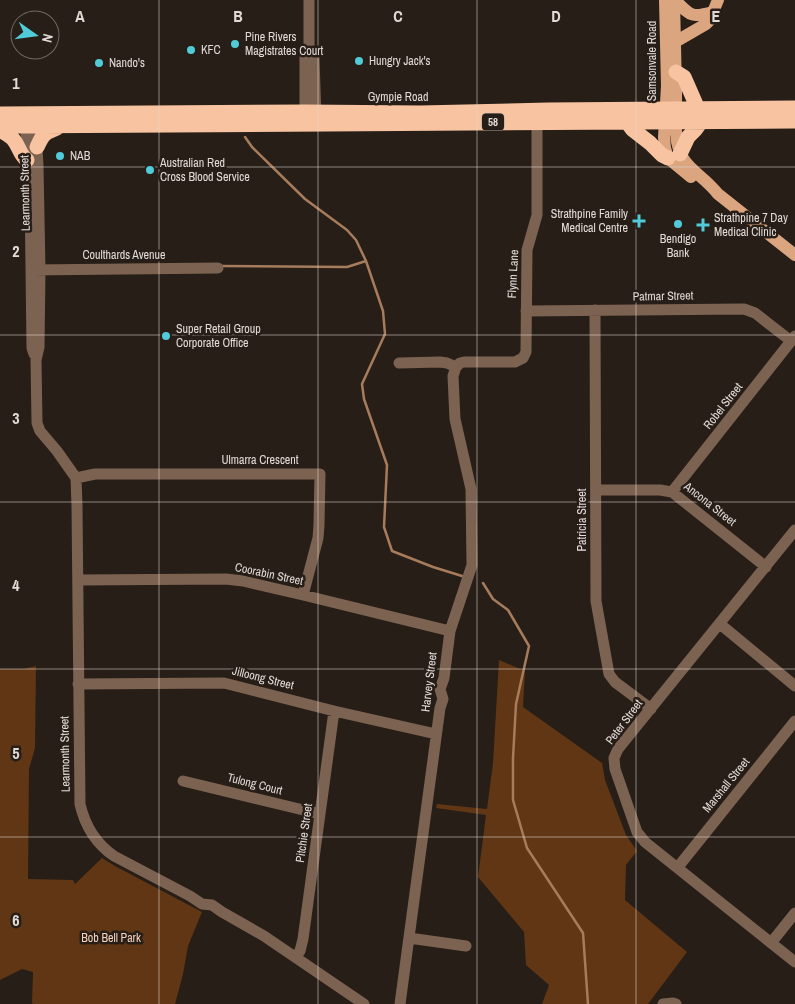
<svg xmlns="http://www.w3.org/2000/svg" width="795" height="1004" font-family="'Archivo Narrow',sans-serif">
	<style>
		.green { fill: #613614 }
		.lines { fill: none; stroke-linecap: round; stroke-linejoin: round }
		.stream { stroke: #a67c5d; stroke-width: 2.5 }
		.minor { stroke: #7c6251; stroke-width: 11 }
		.major { stroke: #dba580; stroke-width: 12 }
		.highway { stroke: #f7c3a0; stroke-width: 15 }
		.grid { fill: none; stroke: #e1dad6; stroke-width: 1; stroke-opacity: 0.55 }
		.poi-dot { fill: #52cbd8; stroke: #271e17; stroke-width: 2 }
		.labels { text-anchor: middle; stroke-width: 5; stroke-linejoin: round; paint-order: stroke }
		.shield { fill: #271e17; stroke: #a9a29d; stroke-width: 1 }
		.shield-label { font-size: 11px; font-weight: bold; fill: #e1dad6 }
		.poi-label { font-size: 12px; fill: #e1dad6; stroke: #271e17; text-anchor: start }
		.street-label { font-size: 12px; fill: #e1dad6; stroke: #271e17 }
		.park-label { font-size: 12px; fill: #f7d3bd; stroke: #271e17 }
		.grid-label { font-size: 16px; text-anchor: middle; font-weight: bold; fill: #e1dad6; stroke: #271e17; stroke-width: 5; stroke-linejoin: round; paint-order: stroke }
	</style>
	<rect width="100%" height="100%" fill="#271e17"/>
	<path class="green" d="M 499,660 L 525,671 L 523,707 L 602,763 L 605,780 L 626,835 L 637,851 L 626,865 L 625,900 L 687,952 L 648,1004 L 542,1004 L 549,985 L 526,965 L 524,932 L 478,877 L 486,815 L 436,808 L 437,804 L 487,809 L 493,763 Z
		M 36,666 L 35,748 L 29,769 L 28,879 L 73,880 L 75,884 L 102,858 L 115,866 L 202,912 L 188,946 L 183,974 L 175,1004 L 33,1004 L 32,1003 L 33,972 L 22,969 L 0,980 L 0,669 L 23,669 Z"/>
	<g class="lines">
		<path class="stream" d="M 245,137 L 252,147 L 305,199 L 347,230 L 356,240 L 366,261 L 383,311 L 385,334 L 362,384 L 364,399 L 387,465 L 384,527 L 392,551 L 433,567 L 462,576
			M 221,266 L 347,267 L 366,261
			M 483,583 L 493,599 L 508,610 L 529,646 L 516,704 L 513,758 L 513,800 L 527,848 L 583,933 L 588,1004"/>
		<path class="minor" d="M 309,48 L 314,58 L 316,120
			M 26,118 L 26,149 L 30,187 L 32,348 L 34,354
			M 35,119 L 35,141 L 37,147 L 38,166 L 40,270 L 39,347 L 36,360 L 37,423 L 40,431 L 57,451 L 76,478 L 77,506 L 80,804 C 85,826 95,843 114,856 L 190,896 L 202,904 L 212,905 L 222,912 L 264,936 L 364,1004
			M 305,120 L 305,57 L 309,48 L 309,0
			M 32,270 L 218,268
			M 595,310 L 596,601 L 609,674 L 615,682 L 651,709
			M 526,311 L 744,309 L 755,313 L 791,341
			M 399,363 L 440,362 L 447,363 L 456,367
			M 456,367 L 460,363 L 464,362 L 515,362 L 523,358 L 526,352 L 527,250 L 537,215 L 537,122
			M 76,478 L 95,474 L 320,474 L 319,525 L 318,538 L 303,595
			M 596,490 L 660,490 L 672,492 L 766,567
			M 672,492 L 795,336
			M 795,530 L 618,749 L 614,758 L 615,769 L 637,832 L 645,842 L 795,962
			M 78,580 L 226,579 L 243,581 L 303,595 L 450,631
			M 720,624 L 795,686
			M 78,684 L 224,683 L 334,711 L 436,734
			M 183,781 L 320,814
			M 678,867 L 795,721
			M 409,938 L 466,946
			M 771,943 L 795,913
			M 295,957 L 300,951 L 303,939 L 334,711
			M 400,1004 L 440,708 L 443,699 L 440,689 L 444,678 L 450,631 L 472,565 L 471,489 L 455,419 L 453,376 L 456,367
			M 663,1004 L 673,1003 L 676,1004"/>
		<path class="major" d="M 665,0 L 667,86 L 664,137 L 665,148 L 668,158 L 691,177
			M 674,0 L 676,90 L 676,133 C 678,168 699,170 718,194 L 795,255
			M 675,0 C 691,16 691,18 713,12
			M 675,42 L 706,24 L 711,19 L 713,12 L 718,0"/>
		<path class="highway" d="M 676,72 L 684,77 L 698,109
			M 0,114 L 305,112 L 420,113 L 548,110 L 795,108
			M 627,122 L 632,129 L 650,143 L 662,155 L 668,158
			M 0,126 L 795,121
			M 0,129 C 4,133 9,135 13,139 C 20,147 19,154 27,160
			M 37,147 C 40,141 42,135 48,132 C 53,130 56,129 60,126
			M 680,154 L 688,137 L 695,130 L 701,122"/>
	</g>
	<path class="grid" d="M 159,0 L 159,1004M 318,0 L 318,1004M 477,0 L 477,1004M 636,0 L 636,1004M 0,167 L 795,167M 0,335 L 795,335M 0,502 L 795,502M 0,669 L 795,669M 0,837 L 795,837"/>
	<g class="poi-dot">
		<circle cx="235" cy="44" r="5"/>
		<circle cx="191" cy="50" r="5"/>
		<circle cx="359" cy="61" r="5"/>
		<circle cx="99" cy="63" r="5"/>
		<circle cx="60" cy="156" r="5"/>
		<circle cx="150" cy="170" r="5"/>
		<path d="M636.5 213.5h5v5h5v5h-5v5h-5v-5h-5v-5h5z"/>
		<circle cx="678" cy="224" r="5"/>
		<path d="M700.5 217.5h5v5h5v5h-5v5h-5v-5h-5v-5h5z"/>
		<circle cx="166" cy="336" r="5"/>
	</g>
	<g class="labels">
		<rect class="shield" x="482" y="113.5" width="22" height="17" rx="4"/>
		<g class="shield-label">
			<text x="493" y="126">58</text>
		</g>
		<g class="poi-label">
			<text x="245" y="41">Pine Rivers<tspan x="245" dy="14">Magistrates Court</tspan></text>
			<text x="201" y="54">KFC</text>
			<text x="369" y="65">Hungry Jack's</text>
			<text x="109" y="67">Nando's</text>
			<text x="70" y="160">NAB</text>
			<text x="160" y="167">Australian Red<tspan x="160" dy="14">Cross Blood Service</tspan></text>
			<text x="628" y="218" text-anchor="end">Strathpine Family<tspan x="628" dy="14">Medical Centre</tspan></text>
			<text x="714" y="222">Strathpine 7 Day<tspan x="714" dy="14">Medical Clinic</tspan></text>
			<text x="678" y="243" text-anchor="middle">Bendigo<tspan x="678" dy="14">Bank</tspan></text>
			<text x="176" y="333">Super Retail Group<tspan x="176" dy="14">Corporate Office</tspan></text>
		</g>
		<g class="street-label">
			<text transform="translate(652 61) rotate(-90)" y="4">Samsonvale Road</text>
			<text x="398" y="101">Gympie Road</text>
			<text transform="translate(25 193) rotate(-91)" y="4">Learmonth Street</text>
			<text x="124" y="259">Coulthards Avenue</text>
			<text transform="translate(513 274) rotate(-87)" y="4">Flynn Lane</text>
			<text transform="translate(663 296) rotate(-1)" y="4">Patmar Street</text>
			<text transform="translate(723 406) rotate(-52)" y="4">Robel Street</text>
			<text x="260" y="464">Ulmarra Crescent</text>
			<text transform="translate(710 504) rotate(38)" y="4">Ancona Street</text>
			<text transform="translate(582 520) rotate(-90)" y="4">Patricia Street</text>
			<text transform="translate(269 574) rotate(12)" y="4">Coorabin Street</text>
			<text transform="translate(263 678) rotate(14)" y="4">Jilloong Street</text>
			<text transform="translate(429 682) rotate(-83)" y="4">Harvey Street</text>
			<text transform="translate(624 722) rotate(-53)" y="4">Peter Street</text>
			<text transform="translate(65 754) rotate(-91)" y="4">Learmonth Street</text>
			<text transform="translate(255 784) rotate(14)" y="4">Tulong Court</text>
			<text transform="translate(726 785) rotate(-51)" y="4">Marshall Street</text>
			<text transform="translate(304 833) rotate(-82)" y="4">Pitchie Street</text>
		</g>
		<g class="park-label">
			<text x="111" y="942">Bob Bell Park</text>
		</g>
	</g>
	<g class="grid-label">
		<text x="80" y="22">A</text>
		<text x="238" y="22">B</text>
		<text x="398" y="22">C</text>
		<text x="556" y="22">D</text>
		<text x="716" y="22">E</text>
		<text x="16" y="89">1</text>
		<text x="16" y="257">2</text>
		<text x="16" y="424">3</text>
		<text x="16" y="591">4</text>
		<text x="16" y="759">5</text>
		<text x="16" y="926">6</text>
	</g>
	<g transform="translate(35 35) rotate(104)"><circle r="24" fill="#271e17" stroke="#716963"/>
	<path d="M0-4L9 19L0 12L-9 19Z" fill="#52cbd8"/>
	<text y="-8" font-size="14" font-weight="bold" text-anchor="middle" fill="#e1dad6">N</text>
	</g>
</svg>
